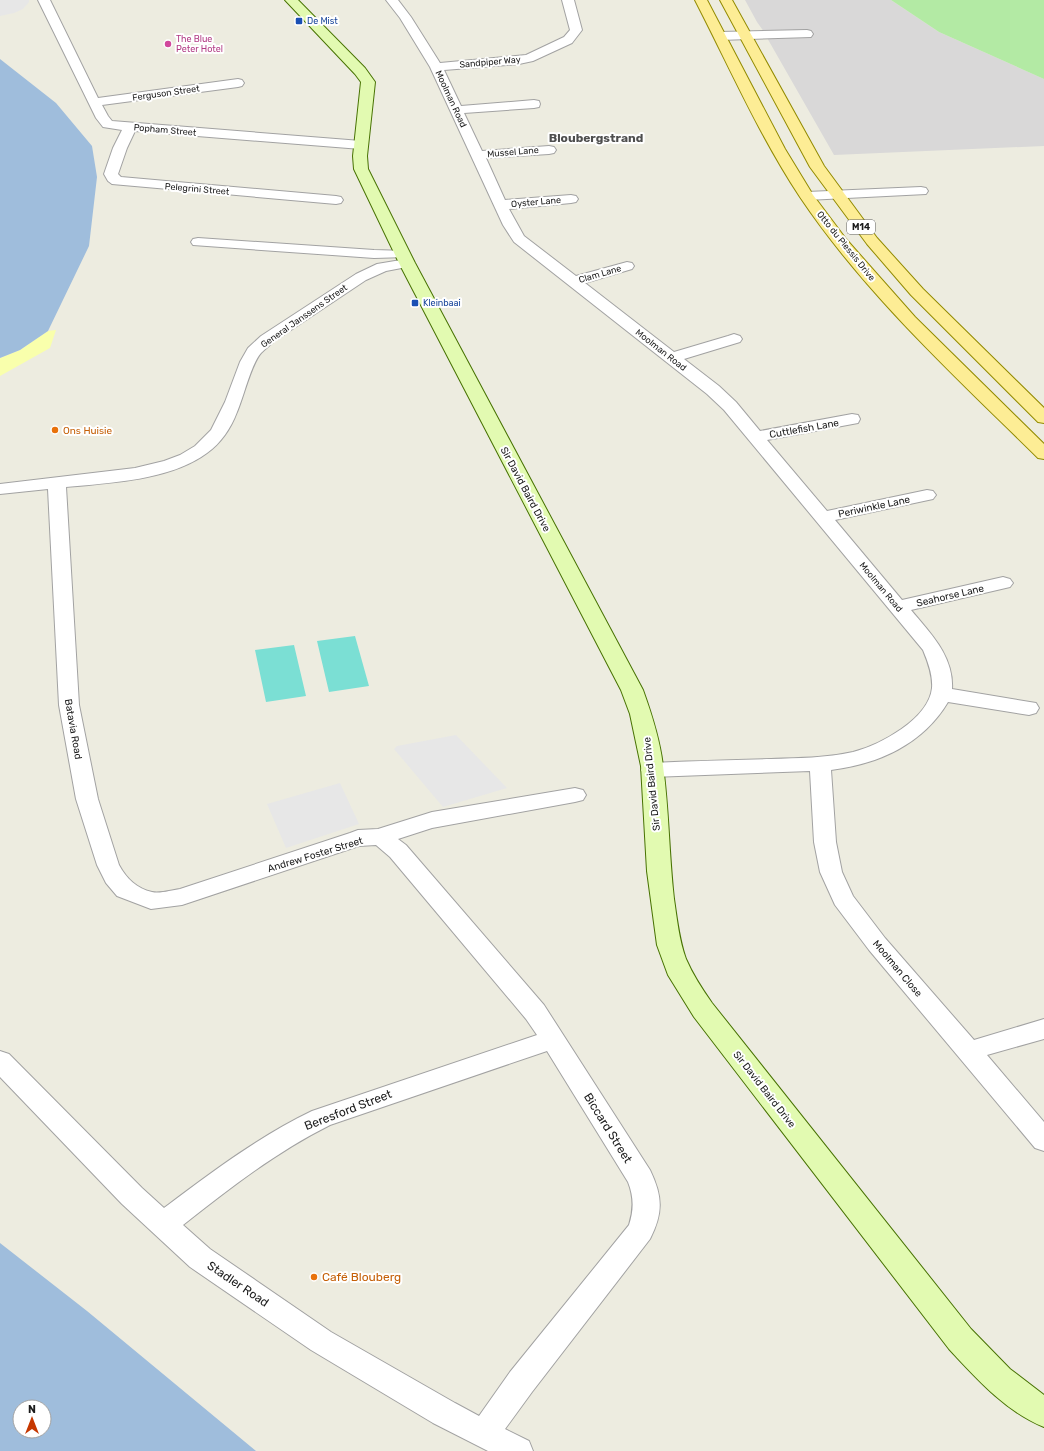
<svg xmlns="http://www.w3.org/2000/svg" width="1044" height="1451" font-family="Rubik,sans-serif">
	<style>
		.residential { fill: #d9d8d8 }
		.grass { fill: #b3eaa4 }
		.sand { fill: #f9ffac }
		.pitch { fill: #7bdfd4 }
		.parking { fill: #e7e7e7 }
		.water { fill: #9fbddc; fill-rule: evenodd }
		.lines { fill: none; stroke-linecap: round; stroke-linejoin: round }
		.street-casing { stroke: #a2a2a2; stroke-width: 2 }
		.secondary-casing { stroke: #477202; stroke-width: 2 }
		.primary-casing { stroke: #928a00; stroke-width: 2 }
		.street { fill: #fff; fill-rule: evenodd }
		.secondary { fill: #e2fab1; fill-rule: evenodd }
		.primary { fill: #fded95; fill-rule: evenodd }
		.transit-dot { fill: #1a4fb4; stroke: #fff; stroke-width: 1.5 }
		.hotel-dot { fill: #d1479c; stroke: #fff; stroke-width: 1.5 }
		.food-dot { fill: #e8710a; stroke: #fff; stroke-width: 1.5 }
		.labels { text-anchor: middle; stroke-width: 4; stroke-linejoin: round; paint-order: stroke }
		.far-transit-label { font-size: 9px; fill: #164399; stroke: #fff; text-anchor: start }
		.far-hotel-label { font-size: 9px; fill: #b23c85; stroke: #fff; text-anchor: start }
		.far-street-label { font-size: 9px; fill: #1b1b1b; stroke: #fff }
		.shield { fill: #fff; stroke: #5f5f5f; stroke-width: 1 }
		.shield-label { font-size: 9px; font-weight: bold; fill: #1b1b1b }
		.street-label { font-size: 10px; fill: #1b1b1b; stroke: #fff }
		.food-label { font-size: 10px; fill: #c56008; stroke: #fff; text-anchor: start }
		.far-district-label { font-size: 12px; font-weight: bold; fill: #4e4e4e; stroke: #fff }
		.near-street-label { font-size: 12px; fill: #1b1b1b; stroke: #fff }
		.near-food-label { font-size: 12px; fill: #c56008; stroke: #fff; text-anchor: start }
	</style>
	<rect width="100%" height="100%" fill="#edece0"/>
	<path class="residential" d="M 745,0 L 891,0 L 939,32 L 1044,79 L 1044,146 L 834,155 L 762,29 L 757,22 Z"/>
	<path class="grass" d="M 891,0 L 1044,0 L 1044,79 L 939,32 Z"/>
	<path class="sand" d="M 56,330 L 50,348 L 0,376 L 0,358 L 20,350 L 48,331 Z"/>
	<path class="pitch" d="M 355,636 L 369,686 L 329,692 L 317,641 Z
		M 294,645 L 306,696 L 266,702 L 255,650 Z"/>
	<path class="parking" d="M 0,0 L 29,0 L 29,2 L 23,9 L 14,13 L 0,16 Z
		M 456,735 L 507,788 L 443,807 L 394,749 L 397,746 Z
		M 340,783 L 359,824 L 286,848 L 267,804 Z"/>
	<path class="water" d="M 0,59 L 56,103 L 92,146 L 97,177 L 89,246 L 48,331 L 20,350 L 0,358 Z
		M 0,1243 L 87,1311 L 256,1451 L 0,1451 ZM 20,1407 L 44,1407 L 44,1431 L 20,1431 Z"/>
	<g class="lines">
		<defs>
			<path id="street" d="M 38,0 L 50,0 L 98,98 L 238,79 L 242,80 L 244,83 L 242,86 L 238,87 L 102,105 L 108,116 L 112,121 L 361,141 L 366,142 L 368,145 L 366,148 L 361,149 L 135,131 L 127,148 L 118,174 L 121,177 L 336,196 L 341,197 L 343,200 L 341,203 L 336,204 L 112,184 L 108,181 L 104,174 L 113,148 L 122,130 L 103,127 L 96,118 Z
				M 386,0 L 398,0 L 411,17 L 440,63 L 526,55 L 564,37 L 570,30 L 562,0 L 574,0 L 582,30 L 572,43 L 533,61 L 519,64 L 444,70 L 461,106 L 534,100 L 539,101 L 540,104 L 539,107 L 534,108 L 464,113 L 482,151 L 549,146 L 554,147 L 556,150 L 554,153 L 549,154 L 486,158 L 505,200 L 571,195 L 576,196 L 578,199 L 576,202 L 571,203 L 509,209 L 524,236 L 576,276 L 627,262 L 632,263 L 634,266 L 632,269 L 585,283 L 674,352 L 728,336 L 734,334 L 740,336 L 742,339 L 740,342 L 684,359 L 719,386 L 736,402 L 760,431 L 852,414 L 858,415 L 860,419 L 858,423 L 767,440 L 827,511 L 927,490 L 933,491 L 936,495 L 933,499 L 835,520 L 902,600 L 1003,577 L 1010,579 L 1013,583 L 1010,587 L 911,610 C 930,633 954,656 952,689 L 1036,703 L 1039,708 L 1036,713 L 1029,715 L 948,702 C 923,744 879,764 831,770 L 836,842 L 842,872 L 853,896 L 885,938 L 974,1040 L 1044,1019 L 1044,1039 L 987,1055 L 1044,1122 L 1044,1151 L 1035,1148 L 869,950 L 835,905 L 820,872 L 814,842 L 810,771 L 652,777 L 644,775 L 641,770 L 644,765 L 652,763 C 692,761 731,760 771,759 C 798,758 826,758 853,752 C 880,745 929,719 932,688 C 933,675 928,662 923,650 L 724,410 L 707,394 L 514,242 L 503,225 L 430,67 L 400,18 Z
				M 807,30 L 811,31 L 813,34 L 811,37 L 720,40 L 716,39 L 714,36 L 716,33 L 720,32 Z
				M 921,187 L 926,188 L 928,191 L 926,194 L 807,200 L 802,199 L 800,196 L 802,193 L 807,192 Z
				M 198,238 L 374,250 L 407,251 L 409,254 L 407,257 L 374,258 L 193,245 L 191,242 L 193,239 Z
				M 407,259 L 412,260 L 414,263 L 412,266 L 386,271 L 366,280 L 273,342 C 269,346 265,349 261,353 C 251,364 244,396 237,412 C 231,428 221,443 207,453 C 171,480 110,483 66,487 L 79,705 L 98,799 L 119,865 C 126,878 137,889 152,892 C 160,894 172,890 180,889 L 350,833 L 358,830 L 378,829 L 432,812 L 575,788 L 583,790 L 586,795 L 583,800 L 575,802 L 432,828 L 398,839 L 406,845 L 544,1005 L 650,1170 C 663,1197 663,1213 650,1239 L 532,1392 L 505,1429 L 529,1441 L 533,1451 L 488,1451 L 433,1423 L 311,1350 L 190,1267 L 122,1204 L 0,1077 L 0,1051 L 9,1054 L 142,1188 L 164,1208 C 212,1172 258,1137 312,1111 L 537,1035 L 526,1019 L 390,857 L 376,845 L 359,846 L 182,905 L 151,909 L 117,896 L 106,883 L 97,865 L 76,799 L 59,705 L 48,489 L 0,494 L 0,484 L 135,468 L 164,461 L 180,455 L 195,446 L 211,430 L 225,402 L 240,362 L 248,348 L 261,336 L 356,274 L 377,264 ZM 547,1051 L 628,1182 C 634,1197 634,1210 629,1225 L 510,1372 L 479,1416 L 455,1403 L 331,1332 L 210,1249 L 183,1225 C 230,1188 276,1152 330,1125 Z"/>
			<path id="secondary" d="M 285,0 L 298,0 L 365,68 L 375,82 L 367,156 L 368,169 L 415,263 L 643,690 C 652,715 660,740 663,766 C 669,810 669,855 674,899 C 677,919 679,940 686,959 C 693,975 702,989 712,1003 L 971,1329 L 1010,1369 L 1044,1395 L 1044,1427 C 1006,1412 976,1378 949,1349 L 694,1017 L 668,975 L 657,945 L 647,871 L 641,766 L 630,714 L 621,690 L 399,263 L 354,169 L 353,156 L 361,82 L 355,74 Z"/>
			<path id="primary" d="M 695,0 L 707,0 L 785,149 L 813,195 L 846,239 L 915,317 L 1044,444 L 1044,459 L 1038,458 C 955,376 865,294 800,197 C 759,135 729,66 695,0 Z
				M 720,0 L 732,0 L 824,166 L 877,238 L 923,289 L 1044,408 L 1044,423 L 1038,422 L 911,295 L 867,244 L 810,167 Z"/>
		</defs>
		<use href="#street" class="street-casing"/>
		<use href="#secondary" class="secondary-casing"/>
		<use href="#primary" class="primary-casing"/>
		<use href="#street" class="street"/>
		<use href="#secondary" class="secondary"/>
		<use href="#primary" class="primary"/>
	</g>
	<g class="transit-dot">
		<rect x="295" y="17" width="8" height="8" rx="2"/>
		<rect x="411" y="299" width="8" height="8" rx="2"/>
	</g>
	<circle class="hotel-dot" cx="168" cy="44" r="4"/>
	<g class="food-dot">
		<circle cx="55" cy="430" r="4"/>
		<circle cx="314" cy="1277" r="4"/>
	</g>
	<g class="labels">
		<g class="far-transit-label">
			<text x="307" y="24">De Mist</text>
			<text x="423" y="306">Kleinbaai</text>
		</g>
		<g class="far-hotel-label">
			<text x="176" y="42">The Blue<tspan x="176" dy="10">Peter Hotel</tspan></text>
		</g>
		<g class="far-street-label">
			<text transform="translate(490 62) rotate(-5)" y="3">Sandpiper Way</text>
			<text transform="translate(166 93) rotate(-8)" y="3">Ferguson Street</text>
			<text transform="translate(451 99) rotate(65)" y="3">Moolman Road</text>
			<text transform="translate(165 130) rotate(5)" y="3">Popham Street</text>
			<text transform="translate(513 152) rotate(-5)" y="3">Mussel Lane</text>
			<text transform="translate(197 189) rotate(5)" y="3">Pelegrini Street</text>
			<text transform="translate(536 202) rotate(-5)" y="3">Oyster Lane</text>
			<text transform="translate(846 246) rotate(51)" y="3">Otto du Plessis Drive</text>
			<text transform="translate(600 274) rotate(-16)" y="3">Clam Lane</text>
			<text transform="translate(304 316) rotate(-35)" y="3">General Janssens Street</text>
			<text transform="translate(661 350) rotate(38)" y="3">Moolman Road</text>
			<text transform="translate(881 587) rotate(50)" y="3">Moolman Road</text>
		</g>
		<rect class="shield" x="847" y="220" width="28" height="14" rx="3"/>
		<g class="shield-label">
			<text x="861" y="230">M14</text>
		</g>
		<g class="street-label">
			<text transform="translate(804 428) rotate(-10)" y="4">Cuttlefish Lane</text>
			<text transform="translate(526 489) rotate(62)" y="4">Sir David Baird Drive</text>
			<text transform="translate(874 506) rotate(-12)" y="4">Periwinkle Lane</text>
			<text transform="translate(950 595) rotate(-13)" y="4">Seahorse Lane</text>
			<text transform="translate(74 729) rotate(80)" y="4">Batavia Road</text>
			<text transform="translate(651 784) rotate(-96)" y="4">Sir David Baird Drive</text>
			<text transform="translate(315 854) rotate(-17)" y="4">Andrew Foster Street</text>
			<text transform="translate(898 968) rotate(50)" y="4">Moolman Close</text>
			<text transform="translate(765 1089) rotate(52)" y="4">Sir David Baird Drive</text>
		</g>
		<g class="food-label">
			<text x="63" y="434">Ons Huisie</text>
		</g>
		<g class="far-district-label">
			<text x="596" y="142">Bloubergstrand</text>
		</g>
		<g class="near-street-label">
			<text transform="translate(348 1110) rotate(-21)" y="4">Beresford Street</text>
			<text transform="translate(608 1128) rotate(58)" y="4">Biccard Street</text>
			<text transform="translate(238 1284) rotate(34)" y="4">Stadler Road</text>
		</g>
		<g class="near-food-label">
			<text x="322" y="1281">Café Blouberg</text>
		</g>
	</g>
	<g transform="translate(32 1419)"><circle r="19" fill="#ffffff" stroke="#a4a4a4"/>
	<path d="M0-3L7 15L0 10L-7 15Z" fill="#c63700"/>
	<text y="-6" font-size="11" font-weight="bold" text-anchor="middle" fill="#1b1b1b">N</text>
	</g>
</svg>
